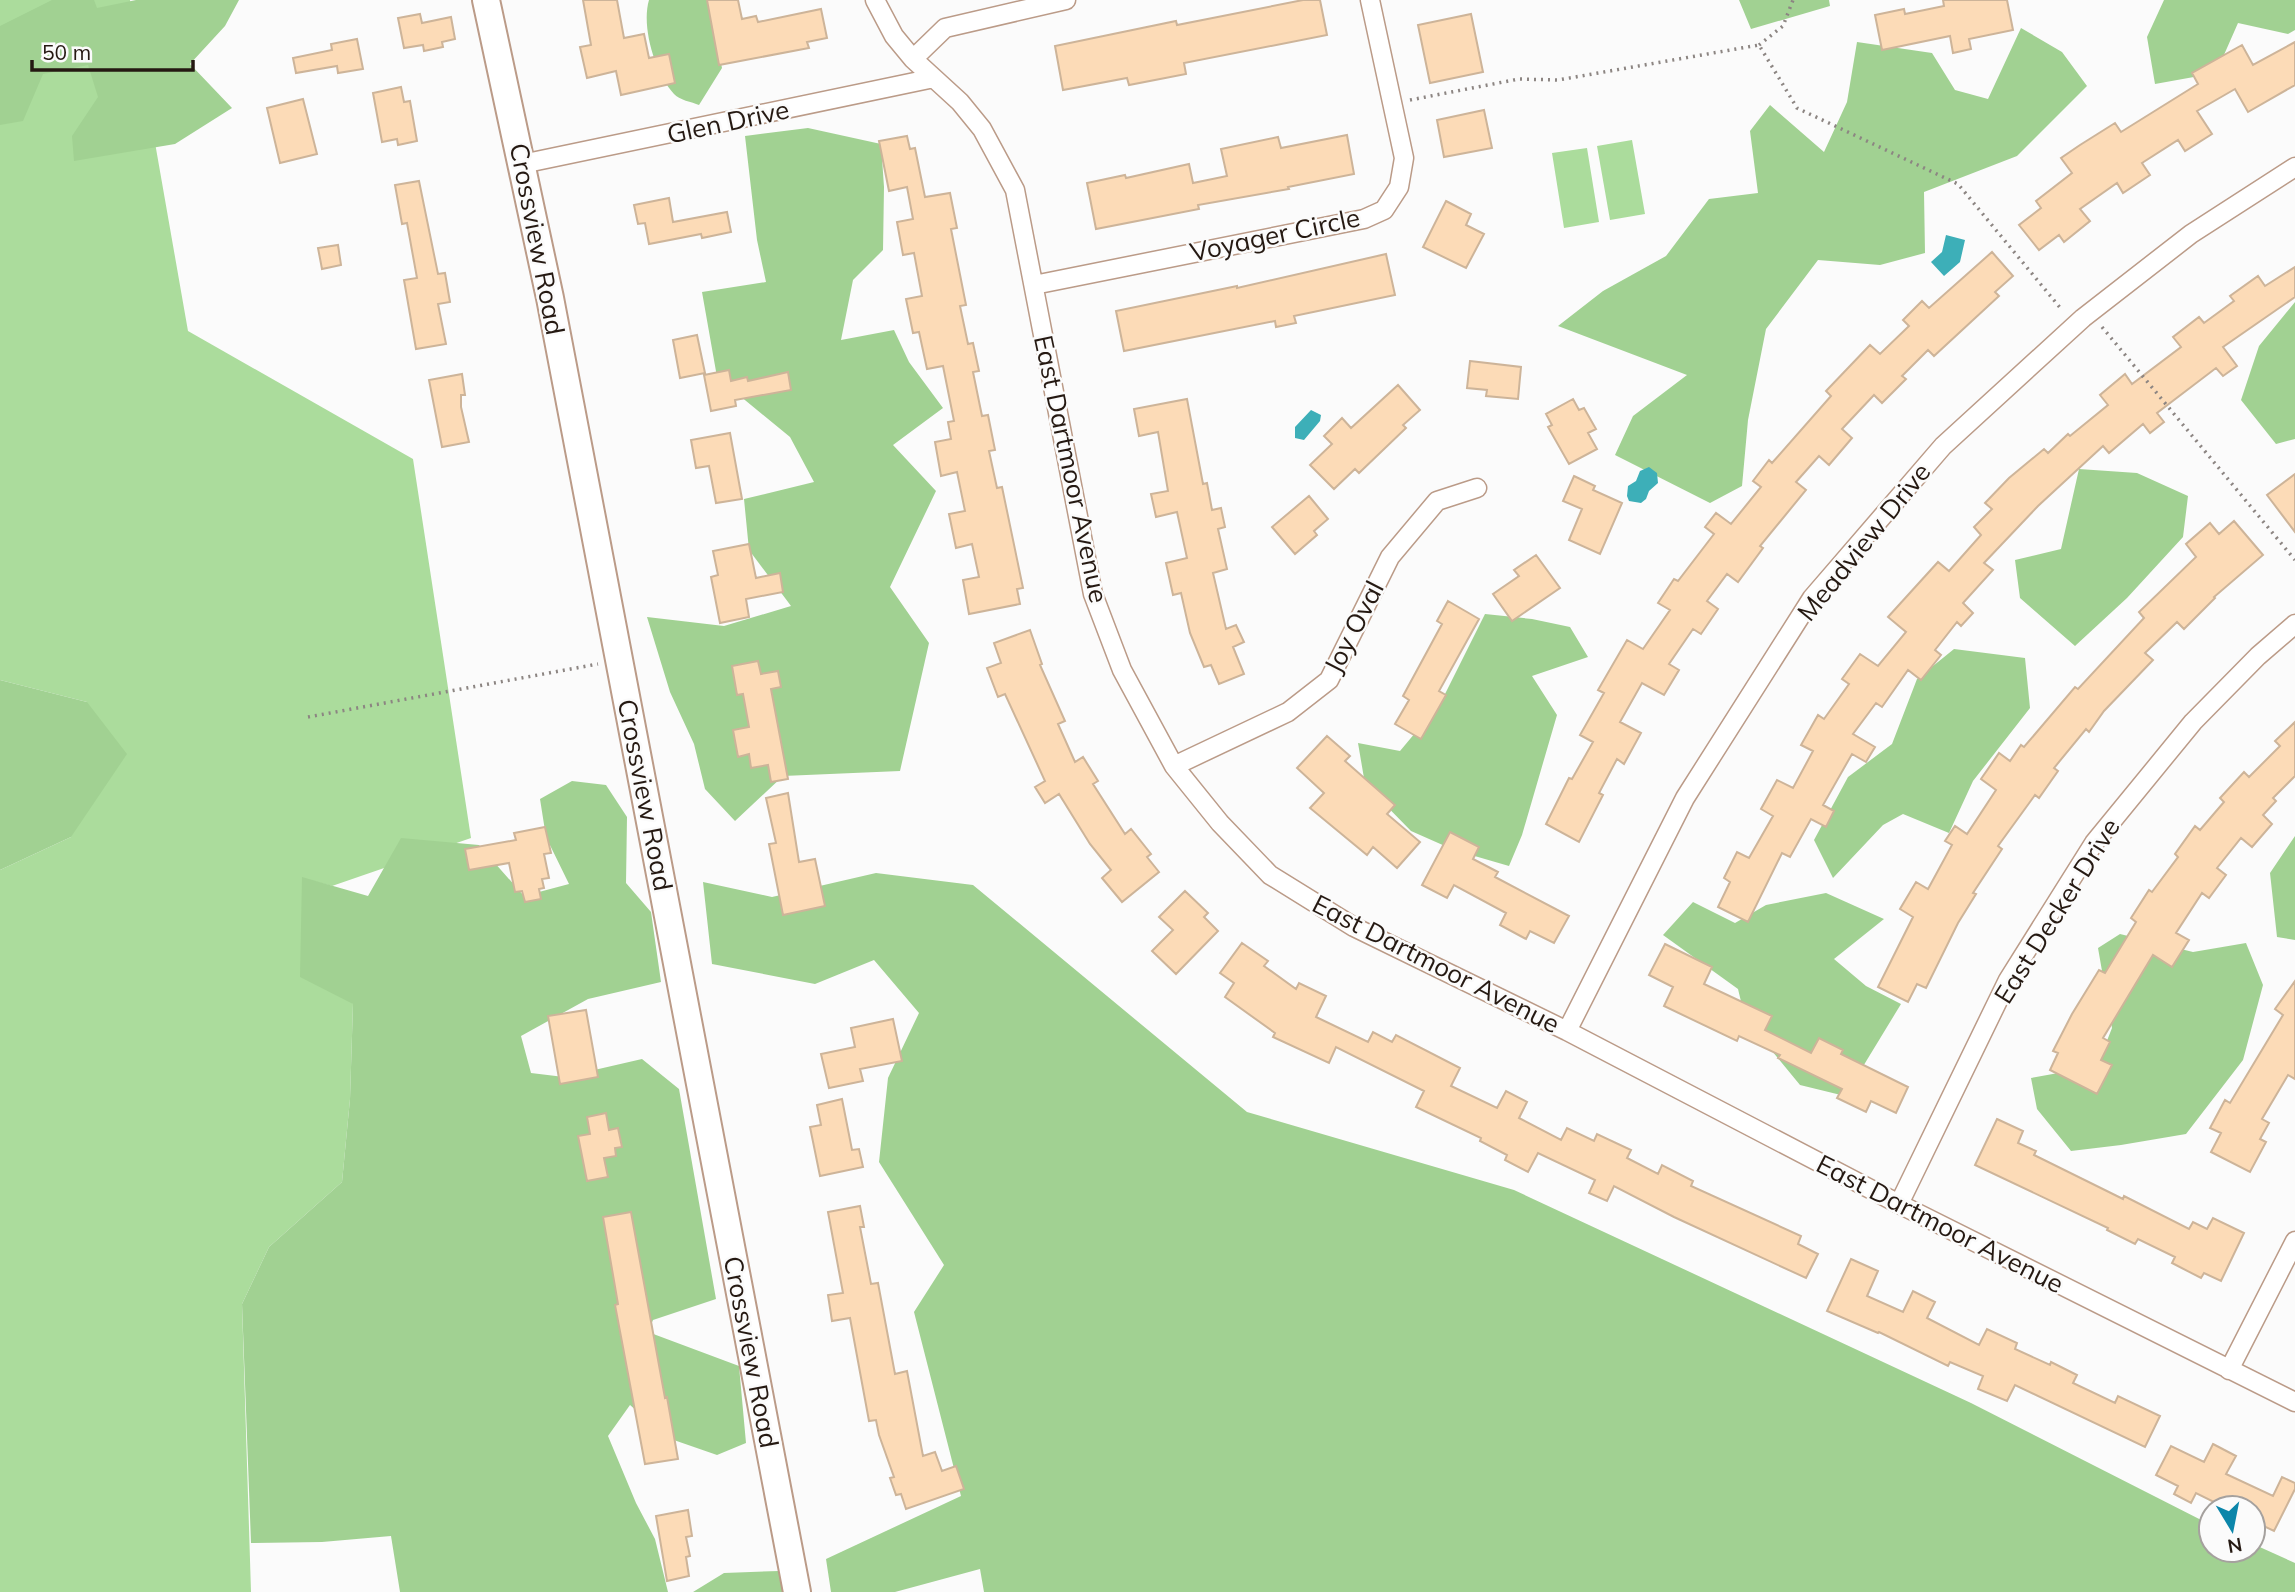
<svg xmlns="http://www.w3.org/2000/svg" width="2295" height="1592" font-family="Mulish,sans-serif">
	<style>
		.green { fill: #abdc9c }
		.forest { fill: #a1d192 }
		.water { fill: #3dafb8 }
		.building { fill: #fcdbb7; stroke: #cdb499; stroke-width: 2 }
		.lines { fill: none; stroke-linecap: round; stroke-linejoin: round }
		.street-casing { stroke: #bb9b88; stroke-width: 21 }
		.secondary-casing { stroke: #bb9b88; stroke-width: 30 }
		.path { stroke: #8c8582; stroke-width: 3.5; stroke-dasharray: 2 5; stroke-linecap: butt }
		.street { stroke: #fff; stroke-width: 18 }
		.secondary { stroke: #fff; stroke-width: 26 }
		.labels { text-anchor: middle; stroke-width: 5; stroke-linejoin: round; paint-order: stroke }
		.street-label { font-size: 26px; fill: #251912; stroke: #fbfbfb }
	</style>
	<rect width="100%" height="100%" fill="#fbfbfb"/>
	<path class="green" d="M 0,0 L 130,0 L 188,331 L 413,459 L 471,838 L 332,886 L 302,878 L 353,1004 L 350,1099 L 342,1182 L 269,1247 L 242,1304 L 251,1592 L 0,1592 L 0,870 L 71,837 L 87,702 L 0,680 Z
		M 1632,140 L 1645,214 L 1610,220 L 1597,146 Z
		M 1587,148 L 1599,222 L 1564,228 L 1552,153 Z"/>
	<path class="forest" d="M 52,0 L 94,0 L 97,8 L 136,0 L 239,0 L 225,26 L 190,64 L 232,108 L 175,144 L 74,161 L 72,136 L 98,97 L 88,65 L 43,74 L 23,121 L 0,125 L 0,26 Z
		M 649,0 L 708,0 L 722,68 L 699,105 C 692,102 679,100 674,94 C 655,73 641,27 649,0 Z
		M 1739,0 L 1829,0 L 1830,6 L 1751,29 Z
		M 2164,0 L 2295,0 L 2295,30 L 2288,34 L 2238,23 L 2216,73 L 2155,84 L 2147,37 Z
		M 2021,28 L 2062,52 L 2087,86 L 2017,156 L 1924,192 L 1925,253 L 1880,265 L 1818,260 L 1766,329 L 1748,420 L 1742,486 L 1710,503 L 1615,455 L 1633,416 L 1687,375 L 1558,326 L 1603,291 L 1666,256 L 1709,199 L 1758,193 L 1750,131 L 1770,105 L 1824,152 L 1847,102 L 1857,42 L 1932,53 L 1955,90 L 1988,99 Z
		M 808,128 L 881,144 L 884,187 L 883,250 L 853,280 L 841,340 L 894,330 L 909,362 L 943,408 L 893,445 L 936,491 L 890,587 L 929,643 L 900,771 L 783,776 L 735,821 L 705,789 L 694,744 L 670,692 L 647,617 L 724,626 L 791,606 L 749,550 L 744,499 L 814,482 L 790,437 L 717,377 L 702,292 L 766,282 L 757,240 L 745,136 Z
		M 2295,302 L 2295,439 L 2276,444 L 2241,400 L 2259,346 Z
		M 2079,469 L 2137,473 L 2188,496 L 2183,537 L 2127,598 L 2075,646 L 2020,598 L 2015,560 L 2061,549 Z
		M 1485,614 L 1532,619 L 1570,627 L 1588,657 L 1532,676 L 1557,715 L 1522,835 L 1509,866 L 1454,850 L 1411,831 L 1365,784 L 1358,743 L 1400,751 L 1441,702 Z
		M 1954,649 L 2025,658 L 2030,708 L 1973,781 L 1949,833 L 1903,814 L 1883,825 L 1833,878 L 1814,840 L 1848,777 L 1892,744 L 1917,679 Z
		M 0,680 L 87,702 L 127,754 L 71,837 L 0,870 Z
		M 572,781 L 606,785 L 627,817 L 626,883 L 651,912 L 661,982 L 588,999 L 521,1036 L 531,1073 L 564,1077 L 642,1059 L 679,1089 L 716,1299 L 653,1320 L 648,1332 L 739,1366 L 746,1443 L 717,1455 L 668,1438 L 630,1405 L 608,1436 L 636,1503 L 655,1539 L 668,1592 L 400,1592 L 391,1536 L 322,1542 L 251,1543 L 242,1304 L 269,1247 L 342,1182 L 350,1099 L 353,1004 L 300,977 L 302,877 L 368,896 L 401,838 L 479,845 L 524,896 L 569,884 L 546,837 L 540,799 Z
		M 2295,836 L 2295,940 L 2277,937 L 2270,873 Z
		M 876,873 L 973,885 L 1247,1112 L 1514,1190 L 1971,1403 L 2211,1525 L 2211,1550 L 2253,1550 L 2253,1544 L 2295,1563 L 2295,1592 L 984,1592 L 980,1569 L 895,1592 L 831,1592 L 826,1559 L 961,1496 L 914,1312 L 944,1265 L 879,1162 L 888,1078 L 919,1013 L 874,960 L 815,984 L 712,964 L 703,882 L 772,897 Z
		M 1826,893 L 1884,919 L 1834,959 L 1866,986 L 1901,1004 L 1845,1096 L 1800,1085 L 1745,1018 L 1738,989 L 1663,935 L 1693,902 L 1735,923 L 1766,905 Z
		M 2120,934 L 2193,952 L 2246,943 L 2263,985 L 2243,1060 L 2186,1134 L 2121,1145 L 2071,1151 L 2037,1109 L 2031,1078 L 2097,1066 L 2112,1028 L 2098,948 Z
		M 779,1571 L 783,1592 L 693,1592 L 724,1573 Z"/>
	<path class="water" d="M 1946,235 L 1965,240 L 1960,262 L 1944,276 L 1931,262 L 1942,252 Z
		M 1311,410 L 1321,415 L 1320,421 L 1304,440 L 1295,438 L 1295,427 Z
		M 1649,467 L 1657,473 L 1658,483 L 1649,491 L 1646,499 L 1641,503 L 1629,501 L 1627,496 L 1628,486 L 1636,481 L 1640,471 Z"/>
	<path class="building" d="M 583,0 L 617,0 L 624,38 L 644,34 L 649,58 L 669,54 L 675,83 L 621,95 L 616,71 L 587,78 L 580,47 L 591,45 Z
		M 707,0 L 738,0 L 742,19 L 756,16 L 758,22 L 821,9 L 827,38 L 807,42 L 809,48 L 719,65 Z
		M 1303,0 L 1320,0 L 1327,35 L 1184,63 L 1186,74 L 1129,85 L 1127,78 L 1063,90 L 1055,46 L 1176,21 L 1177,25 Z
		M 1943,0 L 2007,0 L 2013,30 L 1969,39 L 1971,49 L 1953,53 L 1950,36 L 1882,50 L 1875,15 L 1904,9 L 1905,14 L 1944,6 Z
		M 420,14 L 422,23 L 451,17 L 455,39 L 442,42 L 443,47 L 424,51 L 423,45 L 404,48 L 398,18 Z
		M 1471,14 L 1483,72 L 1430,83 L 1418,25 Z
		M 357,39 L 363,69 L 338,73 L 337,66 L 296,73 L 293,58 L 332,50 L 331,44 Z
		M 2295,42 L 2295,85 L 2248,112 L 2235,89 L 2197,111 L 2212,134 L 2185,151 L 2178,140 L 2142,163 L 2150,175 L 2123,193 L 2117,183 L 2080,209 L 2090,221 L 2064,242 L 2059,235 L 2039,250 L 2019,225 L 2041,208 L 2036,201 L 2072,173 L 2061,158 L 2080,145 L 2115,123 L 2121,132 L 2198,84 L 2192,73 L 2242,45 L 2253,65 Z
		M 401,87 L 404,102 L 410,101 L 417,141 L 398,145 L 397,139 L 382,142 L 373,93 Z
		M 303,99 L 317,154 L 280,163 L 267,108 Z
		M 1484,110 L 1492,148 L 1444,157 L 1437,120 Z
		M 1347,135 L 1354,174 L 1288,187 L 1289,189 L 1198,205 L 1199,209 L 1096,229 L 1087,183 L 1125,175 L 1126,178 L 1189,164 L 1193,183 L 1227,176 L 1221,149 L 1278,137 L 1281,148 Z
		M 907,136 L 910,149 L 915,148 L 925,197 L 950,193 L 957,228 L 951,229 L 966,305 L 960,306 L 968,344 L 973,343 L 979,371 L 973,372 L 982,416 L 988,415 L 995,450 L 989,451 L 997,488 L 1002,487 L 1023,588 L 1017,589 L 1020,604 L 969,614 L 963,580 L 979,577 L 972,544 L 956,548 L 949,514 L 965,511 L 957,472 L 941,476 L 935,442 L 951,439 L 948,422 L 954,421 L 943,366 L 927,369 L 919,332 L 913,333 L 906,299 L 922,296 L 914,253 L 903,255 L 897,222 L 913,219 L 907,187 L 889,191 L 879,141 Z
		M 419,181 L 438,274 L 445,273 L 450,302 L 438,304 L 446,344 L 416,349 L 404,280 L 417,278 L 407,223 L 402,224 L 395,185 Z
		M 669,198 L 673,222 L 727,212 L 731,232 L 702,238 L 701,234 L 649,244 L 645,223 L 638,224 L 634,205 Z
		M 1446,201 L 1471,214 L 1466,225 L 1484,234 L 1466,268 L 1423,247 Z
		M 338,245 L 341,265 L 322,269 L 318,248 Z
		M 1992,252 L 2013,276 L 1995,292 L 1999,296 L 1934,356 L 1928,350 L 1902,376 L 1906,379 L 1882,403 L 1874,395 L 1842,429 L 1852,438 L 1829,465 L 1819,456 L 1796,482 L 1806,490 L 1760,546 L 1763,548 L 1738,582 L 1727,574 L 1707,601 L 1718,609 L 1701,634 L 1693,629 L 1669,664 L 1679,670 L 1664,695 L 1642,683 L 1620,722 L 1641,733 L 1624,764 L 1617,759 L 1599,793 L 1603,795 L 1579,842 L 1546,824 L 1569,778 L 1572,779 L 1593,742 L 1580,735 L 1604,693 L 1598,690 L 1627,640 L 1643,649 L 1670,610 L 1658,603 L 1674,579 L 1678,581 L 1714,534 L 1705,527 L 1716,513 L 1731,524 L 1761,487 L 1753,481 L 1769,460 L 1772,463 L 1831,396 L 1826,391 L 1870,345 L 1880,354 L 1909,326 L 1903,320 L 1922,301 L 1929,308 Z
		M 1386,254 L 1395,295 L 1294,316 L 1296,323 L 1276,327 L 1275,321 L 1124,351 L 1116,311 L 1237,286 L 1237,288 Z
		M 2295,267 L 2295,297 L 2223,347 L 2237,366 L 2223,376 L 2216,368 L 2157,413 L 2164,422 L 2150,433 L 2143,424 L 2109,453 L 2103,446 L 2038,506 L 1984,563 L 1993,570 L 1963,603 L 1973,613 L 1961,626 L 1957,622 L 1935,650 L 1941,655 L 1921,680 L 1908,670 L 1882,707 L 1876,703 L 1853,734 L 1875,747 L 1866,762 L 1852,754 L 1823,805 L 1834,811 L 1826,827 L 1811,819 L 1790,857 L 1782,853 L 1748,922 L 1718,907 L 1730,882 L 1724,878 L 1737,852 L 1749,858 L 1773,816 L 1761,809 L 1777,780 L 1793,788 L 1813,751 L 1801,745 L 1818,715 L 1824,719 L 1849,684 L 1842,679 L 1860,654 L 1878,666 L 1906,632 L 1888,617 L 1938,562 L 1949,571 L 1981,535 L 1974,527 L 1992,509 L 1985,503 L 2009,478 L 2044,449 L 2048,453 L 2068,434 L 2070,436 L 2108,405 L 2100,395 L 2125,374 L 2132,384 L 2181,347 L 2173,337 L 2199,317 L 2204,323 L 2234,301 L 2230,296 L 2258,276 L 2265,286 Z
		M 697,335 L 705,373 L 680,378 L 673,340 Z
		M 1470,361 L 1521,367 L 1518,399 L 1486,396 L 1487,390 L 1467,388 Z
		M 729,370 L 731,381 L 747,377 L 748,381 L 788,372 L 791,390 L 735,400 L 736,406 L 711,411 L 704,375 Z
		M 462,374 L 465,395 L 461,395 L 461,407 L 469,442 L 442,447 L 429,380 Z
		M 1398,385 L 1420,410 L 1403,425 L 1406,428 L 1359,473 L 1355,469 L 1334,489 L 1310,465 L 1332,444 L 1324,436 L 1342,418 L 1351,428 Z
		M 1187,399 L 1203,484 L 1207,483 L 1212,510 L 1221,508 L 1225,527 L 1218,529 L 1227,569 L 1213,573 L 1226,629 L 1236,625 L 1244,642 L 1233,647 L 1244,674 L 1219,684 L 1211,665 L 1204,667 L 1190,633 L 1181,593 L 1173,595 L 1166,563 L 1187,558 L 1177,512 L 1156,517 L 1151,494 L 1168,491 L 1158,432 L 1139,436 L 1134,409 Z
		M 1573,399 L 1579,410 L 1584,408 L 1596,429 L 1588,433 L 1597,449 L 1569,464 L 1548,427 L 1552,425 L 1546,414 Z
		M 730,433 L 742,499 L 716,503 L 709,466 L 696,468 L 691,440 Z
		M 2295,474 L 2295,532 L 2267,495 Z
		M 1574,476 L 1595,486 L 1593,490 L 1622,503 L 1600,554 L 1569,540 L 1582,509 L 1563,501 Z
		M 1309,496 L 1328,519 L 1314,531 L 1317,535 L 1295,554 L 1272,527 Z
		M 2234,521 L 2263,555 L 2214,597 L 2215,598 L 2184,629 L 2177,622 L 2145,653 L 2153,660 L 2104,711 L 2089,732 L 2086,729 L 2054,768 L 2058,771 L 2039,798 L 2035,795 L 1998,846 L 2002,849 L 1973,893 L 1976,894 L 1958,923 L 1926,988 L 1917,984 L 1908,1002 L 1878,987 L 1913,917 L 1900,909 L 1916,882 L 1928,889 L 1952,845 L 1945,841 L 1955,826 L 1967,834 L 1996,790 L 1981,779 L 1999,753 L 2010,761 L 2021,745 L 2024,747 L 2075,687 L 2078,689 L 2144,618 L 2139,612 L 2196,557 L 2186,544 L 2210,523 L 2219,534 Z
		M 749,544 L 756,578 L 780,573 L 783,592 L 746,599 L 749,617 L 720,623 L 711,577 L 718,575 L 713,551 Z
		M 1536,555 L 1560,588 L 1512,621 L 1493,594 L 1519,576 L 1514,570 Z
		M 1448,601 L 1479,619 L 1439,691 L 1446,695 L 1421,739 L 1395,724 L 1409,700 L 1403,696 L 1442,624 L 1437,621 Z
		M 1030,630 L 1042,664 L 1040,665 L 1065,721 L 1058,724 L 1075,762 L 1083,757 L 1098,781 L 1093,784 L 1125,834 L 1131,829 L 1151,854 L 1147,857 L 1159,872 L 1122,902 L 1102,878 L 1111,870 L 1090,844 L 1059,794 L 1045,803 L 1035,787 L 1045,781 L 1005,694 L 998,697 L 987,668 L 1001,663 L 994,643 Z
		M 758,661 L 761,674 L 778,671 L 781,687 L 771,689 L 788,779 L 771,782 L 768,765 L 751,768 L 749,754 L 738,757 L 733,730 L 749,727 L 743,694 L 737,695 L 732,666 Z
		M 2295,722 L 2295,776 L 2273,798 L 2276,801 L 2263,815 L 2272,824 L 2252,847 L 2241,838 L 2217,868 L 2226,875 L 2209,898 L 2202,893 L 2176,933 L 2189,940 L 2172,967 L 2153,955 L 2103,1038 L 2110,1042 L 2101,1060 L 2112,1065 L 2097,1094 L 2050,1070 L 2058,1053 L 2053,1051 L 2072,1014 L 2099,970 L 2105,973 L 2136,922 L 2131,918 L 2149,890 L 2152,892 L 2178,857 L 2175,854 L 2195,826 L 2200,830 L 2224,802 L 2220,798 L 2244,772 L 2249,777 L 2280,746 L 2275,741 Z
		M 1327,736 L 1350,756 L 1345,761 L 1395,805 L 1387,814 L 1420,842 L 1397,868 L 1373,847 L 1367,855 L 1310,808 L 1324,793 L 1297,768 Z
		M 788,793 L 799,862 L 815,859 L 825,906 L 783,915 L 769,844 L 776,843 L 766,798 Z
		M 545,827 L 551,853 L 544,854 L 549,878 L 542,879 L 544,888 L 539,889 L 541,899 L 525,902 L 522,891 L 515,892 L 509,863 L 469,870 L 465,849 L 516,840 L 514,833 Z
		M 1450,832 L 1479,847 L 1473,859 L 1498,872 L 1495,877 L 1569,916 L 1554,943 L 1530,931 L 1526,939 L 1500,925 L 1506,913 L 1454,885 L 1447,898 L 1422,885 Z
		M 1185,891 L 1208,913 L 1204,917 L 1218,931 L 1176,974 L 1152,951 L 1173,930 L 1159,917 Z
		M 1242,943 L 1268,961 L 1264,966 L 1296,989 L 1299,983 L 1326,996 L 1316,1017 L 1368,1042 L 1373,1032 L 1392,1042 L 1396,1035 L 1460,1068 L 1451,1086 L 1497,1108 L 1506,1091 L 1527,1102 L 1519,1118 L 1561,1140 L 1567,1128 L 1594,1141 L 1597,1134 L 1631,1150 L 1627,1158 L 1658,1174 L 1662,1165 L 1693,1181 L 1691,1186 L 1801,1236 L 1798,1244 L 1818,1254 L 1806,1278 L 1674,1217 L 1614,1186 L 1607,1201 L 1589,1193 L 1595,1180 L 1538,1153 L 1528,1172 L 1505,1160 L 1507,1155 L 1480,1141 L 1481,1138 L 1416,1107 L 1424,1091 L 1336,1047 L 1329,1063 L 1273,1037 L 1275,1033 L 1225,997 L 1234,983 L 1220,973 Z
		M 1665,944 L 1712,967 L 1704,984 L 1772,1016 L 1765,1030 L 1811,1053 L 1819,1038 L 1843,1050 L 1841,1054 L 1908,1087 L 1896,1113 L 1871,1101 L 1866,1112 L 1837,1098 L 1842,1089 L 1778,1058 L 1780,1055 L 1739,1036 L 1737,1041 L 1664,1006 L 1673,987 L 1649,975 Z
		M 2295,981 L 2295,1079 L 2288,1075 L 2262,1119 L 2269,1123 L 2260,1139 L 2266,1142 L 2250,1172 L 2211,1152 L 2221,1133 L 2210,1128 L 2225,1100 L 2230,1103 L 2283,1015 L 2275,1009 Z
		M 586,1010 L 598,1077 L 560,1084 L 548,1016 Z
		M 893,1019 L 902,1061 L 860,1069 L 863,1081 L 829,1088 L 821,1054 L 855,1047 L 851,1028 Z
		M 842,1099 L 852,1150 L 859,1149 L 863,1167 L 820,1176 L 810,1127 L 821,1125 L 817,1105 Z
		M 606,1113 L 609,1130 L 618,1128 L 622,1147 L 615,1148 L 616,1156 L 604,1158 L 608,1177 L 587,1181 L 578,1136 L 590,1134 L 587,1117 Z
		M 1997,1119 L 2023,1131 L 2018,1143 L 2036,1151 L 2034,1155 L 2123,1199 L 2124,1196 L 2189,1229 L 2193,1222 L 2207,1229 L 2213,1218 L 2244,1233 L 2221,1281 L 2204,1273 L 2201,1278 L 2172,1263 L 2175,1257 L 2138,1239 L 2135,1244 L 2107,1230 L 2108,1228 L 1975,1165 Z
		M 860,1206 L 864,1227 L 860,1227 L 871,1284 L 878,1283 L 895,1374 L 907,1371 L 923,1456 L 935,1452 L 942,1471 L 956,1466 L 964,1489 L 906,1509 L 901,1494 L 896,1495 L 890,1478 L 894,1477 L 879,1435 L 876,1420 L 869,1421 L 850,1318 L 832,1321 L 828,1295 L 843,1293 L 828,1212 Z
		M 631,1212 L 665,1398 L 667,1397 L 678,1459 L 645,1464 L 615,1305 L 618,1304 L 603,1217 Z
		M 1851,1259 L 1878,1271 L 1867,1296 L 1903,1312 L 1913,1291 L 1935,1302 L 1927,1318 L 1979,1345 L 1987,1329 L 2017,1343 L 2015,1349 L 2050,1365 L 2051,1362 L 2077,1375 L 2073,1383 L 2115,1403 L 2118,1396 L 2160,1416 L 2145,1447 L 2015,1385 L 2007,1401 L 1978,1389 L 1983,1376 L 1950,1362 L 1948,1366 L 1879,1332 L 1878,1333 L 1827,1311 Z
		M 2213,1444 L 2236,1456 L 2226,1474 L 2273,1496 L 2282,1477 L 2295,1483 L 2295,1489 L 2274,1531 L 2253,1521 L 2253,1508 L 2226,1508 L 2196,1493 L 2191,1503 L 2174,1494 L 2178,1486 L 2156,1475 L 2171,1446 L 2204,1462 Z
		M 688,1510 L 692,1536 L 686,1537 L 690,1556 L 686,1557 L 689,1576 L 667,1581 L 656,1516 Z"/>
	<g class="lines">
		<defs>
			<path id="street" d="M 875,0 L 894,36 L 913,59 L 960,102 L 982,129 L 1015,190 L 1093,594 L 1122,670 L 1174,766 L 1220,823 L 1270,875 L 1354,927 L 1567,1031 L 1899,1204 L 2295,1402
				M 913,59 L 945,28 L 1066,0
				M 522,164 L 934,78
				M 1034,285 L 1364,219 L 1384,210 L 1399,187 L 1404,158 L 1370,0
				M 1174,766 L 1288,712 L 1329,680 L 1390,557 L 1437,501 L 1477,488
				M 1567,1031 L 1685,798 L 1812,598 L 1943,446 L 2083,318 L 2191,234 L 2295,167
				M 1899,1204 L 2008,980 L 2094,843 L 2193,722 L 2258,656 L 2295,624
				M 2229,1370 L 2295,1241"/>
			<path id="secondary" d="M 486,0 L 550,298 L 797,1592"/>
		</defs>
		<use href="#street" class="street-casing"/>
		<use href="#secondary" class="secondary-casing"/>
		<path class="path" d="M 1759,45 L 1783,26 L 1793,0
			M 1410,100 L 1519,79 L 1558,80 L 1759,45 L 1797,108 L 1958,184 L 2062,310
			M 2102,327 L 2295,560
			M 308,717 L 598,664"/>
		<use href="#street" class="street"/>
		<use href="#secondary" class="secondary"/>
	</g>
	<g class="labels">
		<g class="street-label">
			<text transform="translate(728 122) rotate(-12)" y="9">Glen Drive</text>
			<text transform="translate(1275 235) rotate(-12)" y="9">Voyager Circle</text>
			<text transform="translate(537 239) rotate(79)" y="9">Crossview Road</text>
			<text transform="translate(1071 469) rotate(78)" y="9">East Dartmoor Avenue</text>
			<text transform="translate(1864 542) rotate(-51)" y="9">Meadview Drive</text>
			<text transform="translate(1354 627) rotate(-63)" y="9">Joy Oval</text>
			<text transform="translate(645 795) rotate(79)" y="9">Crossview Road</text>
			<text transform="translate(2057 911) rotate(-58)" y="9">East Decker Drive</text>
			<text transform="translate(1436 964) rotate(27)" y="9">East Dartmoor Avenue</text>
			<text transform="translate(1940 1224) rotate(27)" y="9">East Dartmoor Avenue</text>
			<text transform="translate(751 1352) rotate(79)" y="9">Crossview Road</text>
		</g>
	</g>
	<g transform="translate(2232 1529) rotate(170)"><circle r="33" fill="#fbfbfb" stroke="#a5a19e" stroke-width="2"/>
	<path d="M0-5L12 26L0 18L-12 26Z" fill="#0c86aa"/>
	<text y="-10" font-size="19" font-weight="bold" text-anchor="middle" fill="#251912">N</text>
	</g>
	<path d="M32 60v10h161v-10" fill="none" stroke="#251912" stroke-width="3.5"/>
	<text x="42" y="60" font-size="21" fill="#251912" stroke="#fbfbfb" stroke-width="5" paint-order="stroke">50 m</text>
</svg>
